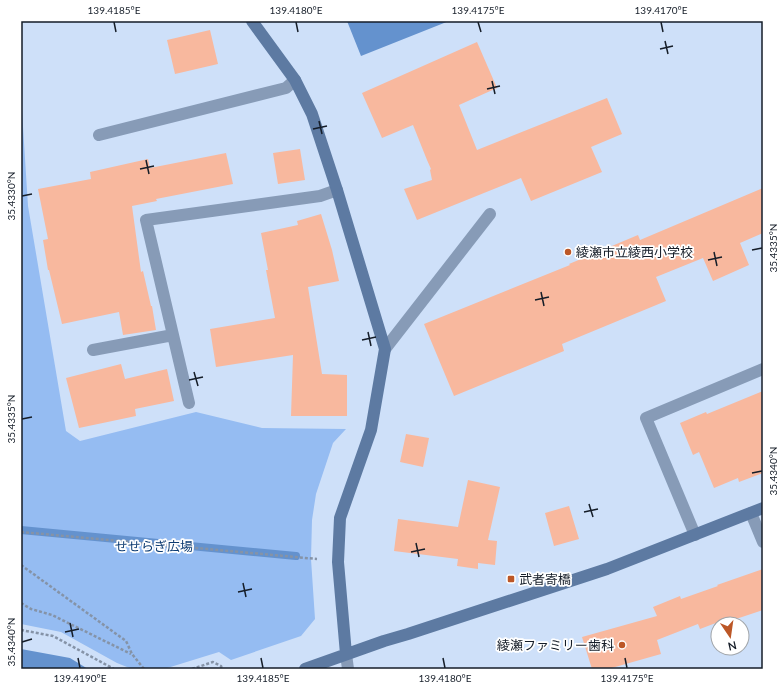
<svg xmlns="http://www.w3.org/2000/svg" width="784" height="690" font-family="Lato,'Noto Sans JP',sans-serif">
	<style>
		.green { fill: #95bcf2 }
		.water { fill: #6492ce }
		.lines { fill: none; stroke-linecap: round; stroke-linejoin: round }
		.stream { stroke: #6492ce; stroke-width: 8 }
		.building { fill: #f8b89e }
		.path { stroke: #8593a7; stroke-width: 2.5; stroke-dasharray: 3 2; stroke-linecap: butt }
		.lane { stroke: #879bb7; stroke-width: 12 }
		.street { stroke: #879bb7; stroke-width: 12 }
		.secondary { stroke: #5d7aa2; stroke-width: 12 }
		.ticks { fill: none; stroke: #151d28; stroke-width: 1.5 }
		.poi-dot { fill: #bc5727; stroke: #fff; stroke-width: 1.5 }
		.labels { text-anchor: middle; stroke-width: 3.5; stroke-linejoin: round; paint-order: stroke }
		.poi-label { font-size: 13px; fill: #151d28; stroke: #fff; text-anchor: start }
		.park-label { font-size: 13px; fill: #0c3b72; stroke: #fff }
		.neatline { fill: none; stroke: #151d28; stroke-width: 1.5 }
		.ticks-label { font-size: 10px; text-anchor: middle; fill: #151d28 }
	</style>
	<rect width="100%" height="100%" fill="#cee0f9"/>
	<path class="green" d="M 21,95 L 28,206 L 66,431 L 80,441 L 196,412 L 262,428 L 346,429 L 333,443 L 316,494 L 312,520 L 311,559 L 315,619 L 301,636 L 231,660 L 219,652 L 164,669 L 132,669 L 117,663 L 61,632 L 21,624 Z"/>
	<path class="water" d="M 347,21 L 449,21 L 361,56 Z
		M 21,649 L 70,658 L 88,669 L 21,669 Z"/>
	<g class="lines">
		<path class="stream" d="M 21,530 L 296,556"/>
	</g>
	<path class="building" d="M 210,30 L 218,64 L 175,74 L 167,40 Z
		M 477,42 L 497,88 L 459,105 L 477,150 L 607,98 L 622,134 L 591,147 L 602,172 L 531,201 L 521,178 L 417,220 L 404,189 L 432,180 L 430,170 L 431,169 L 427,160 L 413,125 L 382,138 L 362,93 Z
		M 300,149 L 305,180 L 278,184 L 273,153 Z
		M 226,153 L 233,184 L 156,199 L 157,201 L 132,206 L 141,272 L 143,271 L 151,306 L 152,306 L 156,330 L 123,335 L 119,312 L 62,324 L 49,270 L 48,270 L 43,240 L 48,239 L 38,189 L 91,179 L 90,172 L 148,159 L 150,168 Z
		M 763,188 L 763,233 L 740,243 L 749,265 L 713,281 L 703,258 L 656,277 L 666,301 L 562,344 L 564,351 L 454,396 L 424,324 L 570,265 L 569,264 L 638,235 L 640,240 Z
		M 321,214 L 332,250 L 339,281 L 308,287 L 322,374 L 347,375 L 347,416 L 291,416 L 293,355 L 216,367 L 210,329 L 275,318 L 266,270 L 268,270 L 261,233 L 298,225 L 297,221 Z
		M 121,364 L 125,379 L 167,369 L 174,401 L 135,409 L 136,416 L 79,428 L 66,378 Z
		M 763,391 L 763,473 L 739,482 L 738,478 L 714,488 L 699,452 L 693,455 L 680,423 L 706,412 L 707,414 Z
		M 406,434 L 429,438 L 423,467 L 400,462 Z
		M 468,480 L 500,487 L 488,540 L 497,541 L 495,565 L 478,563 L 478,569 L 457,566 L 458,559 L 394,551 L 398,519 L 458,527 Z
		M 569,506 L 579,539 L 554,546 L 545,513 Z
		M 763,569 L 763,610 L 730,621 L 729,618 L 700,629 L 698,624 L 657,640 L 661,654 L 608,669 L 592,669 L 582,637 L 657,616 L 653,607 L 680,596 L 681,599 L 718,586 L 717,585 Z"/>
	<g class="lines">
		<path class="path" d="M 21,532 L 317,559
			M 21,565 L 126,641 L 132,654 L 144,669
			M 21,603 L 31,609 L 52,615 L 131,654
			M 21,630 L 53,636 L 114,669
			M 192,669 L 213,662 L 221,666 L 222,669"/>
		<path class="lane" d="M 99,135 L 286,88 L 295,80
			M 385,349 L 490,214
			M 93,350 L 173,335
			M 189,403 L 146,220 L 320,196 L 337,190
			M 751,513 L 763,542"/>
		<path class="street" d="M 695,535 L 646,418 L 763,369
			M 346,654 L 348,669"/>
		<path class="secondary" d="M 252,21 L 295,80 L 312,114 L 337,190 L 385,349 L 371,430 L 340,518 L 338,562 L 346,654
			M 305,669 L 384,641 L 408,634 L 607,569 L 763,508"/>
	</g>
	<path class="ticks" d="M 114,22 L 116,32M 296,22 L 298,32M 478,22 L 481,32M 661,22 L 663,32M 665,41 L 668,54M 660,49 L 673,46M 492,81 L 495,94M 487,89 L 500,86M 319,121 L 322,134M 313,129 L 327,126M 146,160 L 149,174M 140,169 L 154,166M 22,196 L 32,194M 752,250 L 762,248M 714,252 L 717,266M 708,260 L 722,257M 541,292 L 544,306M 535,300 L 549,297M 368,332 L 371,346M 362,340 L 376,337M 194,372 L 198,386M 189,380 L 203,377M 22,419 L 32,417M 752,473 L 762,471M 589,504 L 593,517M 584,512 L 598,509M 416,543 L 419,557M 411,552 L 425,549M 243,583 L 246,597M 238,592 L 252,589M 70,623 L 73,637M 65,632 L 79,629M 22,642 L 32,639M 78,658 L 80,668M 261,658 L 263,668M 443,658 L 445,668M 625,658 L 627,668"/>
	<g class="poi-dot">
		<circle cx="568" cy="252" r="4"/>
		<rect x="507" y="575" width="8" height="8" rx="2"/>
		<circle cx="622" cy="645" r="4"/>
	</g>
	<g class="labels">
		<g class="poi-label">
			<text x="576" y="257">綾瀬市立綾西小学校</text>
			<text x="519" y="584">武者寄橋</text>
			<text x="614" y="650" text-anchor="end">綾瀬ファミリー歯科</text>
		</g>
		<g class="park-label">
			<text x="154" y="551">せせらぎ広場</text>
		</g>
	</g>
	<rect width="784" height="690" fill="none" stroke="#ffffff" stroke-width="44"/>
	<g transform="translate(730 636) rotate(167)"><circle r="19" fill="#ffffff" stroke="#a1a5a9"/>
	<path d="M0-3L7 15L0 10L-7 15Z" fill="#bc5727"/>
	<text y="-6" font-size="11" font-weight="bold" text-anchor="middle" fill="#151d28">N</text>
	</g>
	<rect x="22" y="22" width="740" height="646" class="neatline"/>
	<g class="ticks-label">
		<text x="114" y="14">139.4185°E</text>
		<text x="296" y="14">139.4180°E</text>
		<text x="478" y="14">139.4175°E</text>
		<text x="661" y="14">139.4170°E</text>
		<text transform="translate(11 196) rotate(-90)" y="4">35.4330°N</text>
		<text transform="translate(773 248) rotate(-90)" y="4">35.4335°N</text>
		<text transform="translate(11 419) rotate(-90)" y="4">35.4335°N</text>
		<text transform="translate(773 471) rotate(-90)" y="4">35.4340°N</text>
		<text transform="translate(11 642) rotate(-90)" y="4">35.4340°N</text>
		<text x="80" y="682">139.4190°E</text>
		<text x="263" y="682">139.4185°E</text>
		<text x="445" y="682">139.4180°E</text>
		<text x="627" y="682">139.4175°E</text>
	</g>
</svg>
